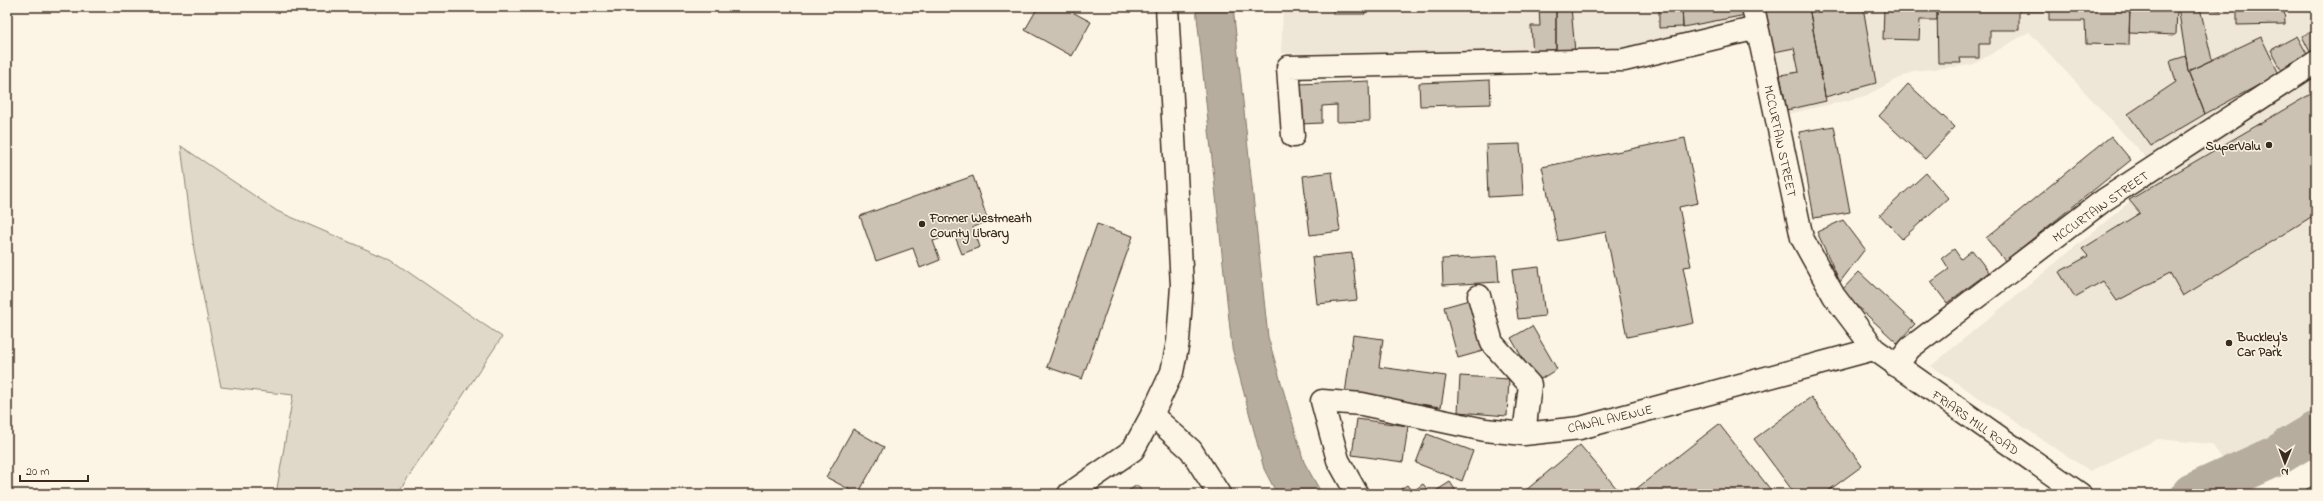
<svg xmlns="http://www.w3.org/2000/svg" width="2323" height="501" font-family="'Indie Flower',sans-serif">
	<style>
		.built { fill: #eee6d6 }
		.green { fill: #e0d8c8; stroke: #8e8173 }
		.water { fill: #b7ad9e; stroke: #85796b }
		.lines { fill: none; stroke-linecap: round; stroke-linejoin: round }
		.river { stroke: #b7ad9e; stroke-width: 41 }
		.building { fill: #ccc2b3; stroke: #3b2a1e }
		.street-casing { stroke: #3b2a1e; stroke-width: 25 }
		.secondary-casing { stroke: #3b2a1e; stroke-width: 25 }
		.street { stroke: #fcf5e5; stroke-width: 22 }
		.secondary { stroke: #fcf5e5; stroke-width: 22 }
		.poi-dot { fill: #3b2a1e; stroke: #fcf5e5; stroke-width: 1.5 }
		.labels { text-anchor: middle; stroke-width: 3; stroke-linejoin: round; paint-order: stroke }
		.street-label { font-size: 13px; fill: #3b2a1e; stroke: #fcf5e5 }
		.poi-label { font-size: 13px; font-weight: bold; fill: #3b2a1e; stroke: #fcf5e5; text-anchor: start }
	</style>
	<rect width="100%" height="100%" fill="#fcf5e5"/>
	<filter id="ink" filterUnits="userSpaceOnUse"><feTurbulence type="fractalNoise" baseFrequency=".025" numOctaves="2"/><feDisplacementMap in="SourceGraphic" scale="8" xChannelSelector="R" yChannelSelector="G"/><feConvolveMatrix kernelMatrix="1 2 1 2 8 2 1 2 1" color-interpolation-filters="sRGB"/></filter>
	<g filter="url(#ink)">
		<path class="built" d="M 1283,7 L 2316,7 L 2316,421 L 2229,472 L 2212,444 L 2158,439 L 2090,471 L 1931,366 L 2162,175 L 2029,32 L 1972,65 L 1913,71 L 1865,96 L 1784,115 L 1763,16 L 1625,50 L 1507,56 L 1281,53 Z"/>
		<path class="green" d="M 181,146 L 277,211 L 391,260 L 502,337 L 397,494 L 276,494 L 293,395 L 221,387 L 194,249 Z"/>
		<path class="water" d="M 1196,7 L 1233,7 L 1268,337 L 1304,462 L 1322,494 L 1277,494 L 1264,469 L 1232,348 Z"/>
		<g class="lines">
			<path class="river" d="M 2192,494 L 2276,456 L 2316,432"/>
		</g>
		<path class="building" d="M 1038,7 L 1063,7 L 1091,22 L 1072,56 L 1025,30 Z
			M 1333,7 L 1365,7 L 1365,14 L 1333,14 Z
			M 1427,7 L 1462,7 L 1462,9 Z
			M 1530,7 L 1556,7 L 1556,54 L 1533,55 L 1531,26 L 1540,26 L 1539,8 Z
			M 1556,7 L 1571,7 L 1575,52 L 1556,54 Z
			M 1659,7 L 1682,7 L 1683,27 L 1659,28 Z
			M 1682,7 L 1745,7 L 1746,15 L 1683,27 Z
			M 1765,7 L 1809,7 L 1826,101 L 1787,110 L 1780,75 L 1799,72 L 1794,48 L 1774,52 Z
			M 1809,7 L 1863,7 L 1876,83 L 1825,97 Z
			M 1884,7 L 1937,7 L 1937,20 L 1920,20 L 1919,40 L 1883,39 Z
			M 1937,7 L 2019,7 L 2019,30 L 1990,30 L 1990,44 L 1979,44 L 1979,58 L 1960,58 L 1961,63 L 1938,63 Z
			M 2019,7 L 2049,7 L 2049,11 L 2019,11 Z
			M 2049,7 L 2130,7 L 2129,45 L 2086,44 L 2085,21 L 2049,21 Z
			M 2130,7 L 2177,7 L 2176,35 L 2129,33 Z
			M 2178,7 L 2221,7 L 2221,10 L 2200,8 L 2212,60 L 2188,71 Z
			M 2225,7 L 2291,7 L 2284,7 L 2285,24 L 2237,25 L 2237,10 L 2225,10 Z
			M 2316,30 L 2316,49 L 2310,52 L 2302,36 Z
			M 2297,36 L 2307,54 L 2281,69 L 2271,50 Z
			M 2261,37 L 2279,74 L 2205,114 L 2188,71 Z
			M 2186,56 L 2188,71 L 2205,114 L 2151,146 L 2128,114 L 2176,82 L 2170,61 Z
			M 1490,80 L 1491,104 L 1420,106 L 1419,83 Z
			M 1369,81 L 1370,121 L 1337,122 L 1337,105 L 1322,106 L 1322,123 L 1300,124 L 1299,84 Z
			M 1908,84 L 1955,127 L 1925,159 L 1879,116 Z
			M 2316,91 L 2316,214 L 2183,296 L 2170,273 L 2117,301 L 2103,281 L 2075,297 L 2059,272 L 2088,256 L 2082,249 L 2140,213 L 2129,200 Z
			M 1834,126 L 1850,212 L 1814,218 L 1799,132 Z
			M 2111,136 L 2131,160 L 2005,261 L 1986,238 Z
			M 1685,138 L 1698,203 L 1679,207 L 1691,266 L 1683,267 L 1694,323 L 1627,337 L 1606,232 L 1558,241 L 1542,167 Z
			M 1520,144 L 1523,195 L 1488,197 L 1486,145 Z
			M 1332,172 L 1340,231 L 1310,235 L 1303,176 Z
			M 1926,173 L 1948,198 L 1902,239 L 1880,215 Z
			M 973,176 L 988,221 L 973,227 L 980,247 L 962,254 L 954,234 L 933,241 L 940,260 L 920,268 L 913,248 L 876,261 L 860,216 Z
			M 1843,220 L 1865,249 L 1840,282 L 1817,232 Z
			M 1097,224 L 1133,236 L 1082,379 L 1047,367 Z
			M 1954,249 L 1961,259 L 1972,250 L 1989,272 L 1947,303 L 1931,282 L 1949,269 L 1942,258 Z
			M 1352,253 L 1357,300 L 1317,304 L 1312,257 Z
			M 1497,256 L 1499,282 L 1443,285 L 1442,259 Z
			M 1539,267 L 1545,316 L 1518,319 L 1512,270 Z
			M 1859,272 L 1915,324 L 1897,343 L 1841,291 Z
			M 1469,300 L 1483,351 L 1458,358 L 1444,307 Z
			M 1532,326 L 1557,369 L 1536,382 L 1511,338 Z
			M 1353,335 L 1383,339 L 1379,367 L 1446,376 L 1441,407 L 1345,394 Z
			M 1460,376 L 1509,379 L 1507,416 L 1458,412 Z
			M 1811,397 L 1862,466 L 1824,494 L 1795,494 L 1754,439 Z
			M 1357,419 L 1408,426 L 1403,462 L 1352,455 Z
			M 1719,424 L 1774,494 L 1632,494 L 1631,493 Z
			M 853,429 L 884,447 L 858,494 L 826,477 Z
			M 1427,434 L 1473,451 L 1462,481 L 1416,463 Z
			M 1580,445 L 1618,490 L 1613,494 L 1528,494 L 1525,491 Z
			M 1450,482 L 1458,494 L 1431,494 Z
			M 1423,484 L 1429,491 L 1425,494 L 1394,494 L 1407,485 L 1412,492 Z
			M 2316,484 L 2316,494 L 2298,494 Z
			M 1137,485 L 1144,494 L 1124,494 Z"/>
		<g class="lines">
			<defs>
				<path id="street" d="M 1293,136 L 1288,67 L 1624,60 L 1757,28
					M 1479,296 L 1492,343 L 1530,385 L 1524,434
					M 1896,366 L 1910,348 L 2104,200 L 2316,62
					M 1152,415 L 1191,450 L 1219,494
					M 1357,494 L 1338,460 L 1322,401 L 1362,404 L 1485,430 L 1524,434 L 1580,428 L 1874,349"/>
				<path id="secondary" d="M 1753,7 L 1802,238 L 1834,296 L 1874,349 L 2080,494
					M 1069,494 L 1133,450 L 1152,415 L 1172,372 L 1178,342 L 1182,286 L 1167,7"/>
			</defs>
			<use href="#street" class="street-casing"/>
			<use href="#secondary" class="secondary-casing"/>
			<use href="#street" class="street"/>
			<use href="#secondary" class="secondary"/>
		</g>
	</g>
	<g class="poi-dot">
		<circle cx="2269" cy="145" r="4"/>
		<circle cx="922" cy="224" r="4"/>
		<circle cx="2229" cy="343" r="4"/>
	</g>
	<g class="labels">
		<g class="street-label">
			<text transform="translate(1781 141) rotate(78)" y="5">MCCURTAIN STREET</text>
			<text transform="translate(2100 206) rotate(-35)" y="5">MCCURTAIN STREET</text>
			<text transform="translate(1610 418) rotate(-13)" y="5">CANAL AVENUE</text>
			<text transform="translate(1976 422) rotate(35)" y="5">FRIARS MILL ROAD</text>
		</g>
		<g class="poi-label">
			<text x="2261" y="150" text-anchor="end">SuperValu</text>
			<text x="930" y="222">Former Westmeath<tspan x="930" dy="15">County Library</tspan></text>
			<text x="2237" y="341">Buckley's<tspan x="2237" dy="15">Car Park</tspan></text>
		</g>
	</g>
	<rect width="2323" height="501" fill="none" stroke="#fcf5e5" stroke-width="24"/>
	<rect x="12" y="12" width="2299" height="477" fill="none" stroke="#3b2a1e" stroke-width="1.5" filter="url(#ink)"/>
	<g transform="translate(2285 463) rotate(181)" stroke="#fcf5e5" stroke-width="3" paint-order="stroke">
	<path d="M0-3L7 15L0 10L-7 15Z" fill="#3b2a1e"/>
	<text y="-6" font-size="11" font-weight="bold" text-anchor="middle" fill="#3b2a1e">N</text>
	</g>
	<path d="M20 475v6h68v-6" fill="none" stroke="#3b2a1e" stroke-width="2"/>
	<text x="26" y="475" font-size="12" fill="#3b2a1e" stroke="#fcf5e5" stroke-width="3" paint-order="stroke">20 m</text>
</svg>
